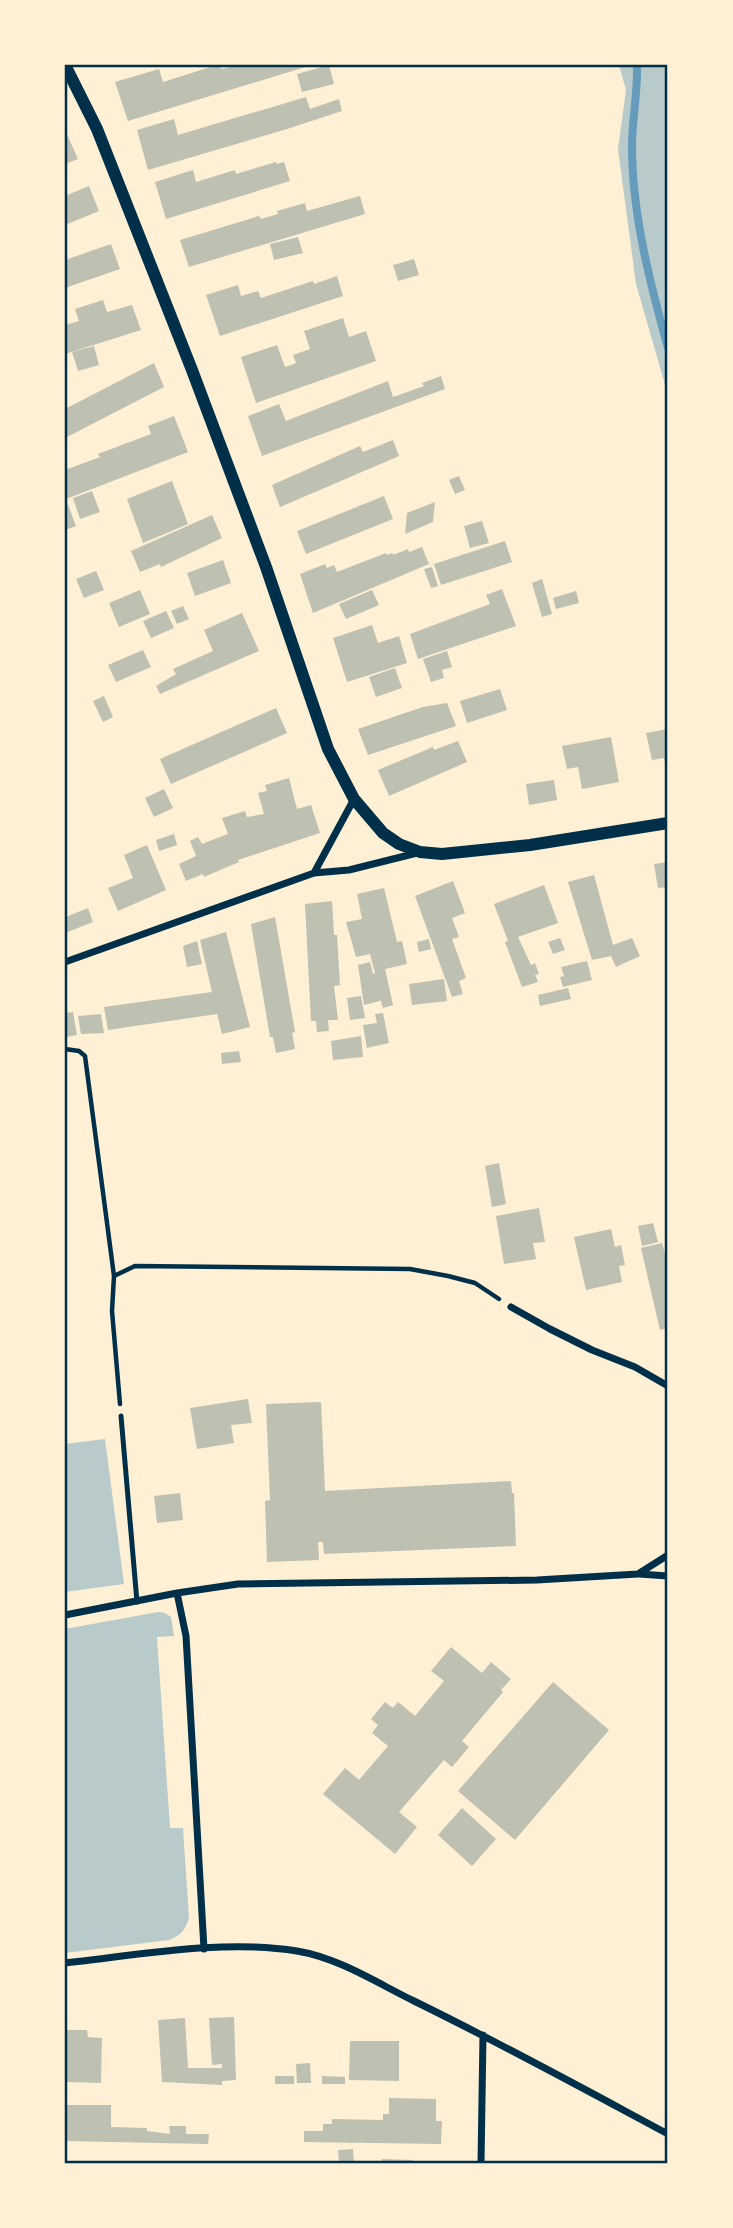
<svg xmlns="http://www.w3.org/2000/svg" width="733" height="2228" font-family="Rubik,sans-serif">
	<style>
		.green { fill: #b9caca }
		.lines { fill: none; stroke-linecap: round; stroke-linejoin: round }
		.stream { stroke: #669bbc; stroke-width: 8 }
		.building { fill: #bec0b2 }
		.path { stroke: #003049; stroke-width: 4.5 }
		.service { stroke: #003049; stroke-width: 5 }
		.minor { stroke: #003049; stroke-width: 7 }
		.tertiary { stroke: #003049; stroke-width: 12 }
		.neatline { fill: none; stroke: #003049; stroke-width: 2.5 }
	</style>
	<rect width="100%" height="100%" fill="#fdf0d5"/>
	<path class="green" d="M 619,65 L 668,65 L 668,395 L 636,284 L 618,149 L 626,90 Z
		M 105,1439 L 124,1584 L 65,1592 L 65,1444 Z
		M 158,1612 L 165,1613 L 171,1617 L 174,1636 L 157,1637 L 170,1828 L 183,1828 L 189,1918 C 185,1931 181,1935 169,1940 L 65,1953 L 65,1629 Z"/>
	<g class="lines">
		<path class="stream" d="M 637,65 C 638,92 632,119 632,146 C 632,214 650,283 668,348"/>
	</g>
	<path class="building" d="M 217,65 L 220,65 L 221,69 L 239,65 L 312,65 L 128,121 L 115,82 L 159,69 L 163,82 Z
		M 329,65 L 334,84 L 302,92 L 297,74 Z
		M 306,97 L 310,109 L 339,99 L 342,111 L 287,129 L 148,170 L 137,130 L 174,119 L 178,135 Z
		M 65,130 L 78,159 L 65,164 Z
		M 276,162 L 277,164 L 284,162 L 290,181 L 166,219 L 155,182 L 193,170 L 196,182 L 235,170 L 236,174 Z
		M 89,186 L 99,211 L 65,225 L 65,196 Z
		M 360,196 L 365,214 L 189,267 L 180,240 L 259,216 L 261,219 L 278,214 L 277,211 L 305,203 L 307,211 Z
		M 298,237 L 303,253 L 274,260 L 270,244 Z
		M 111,244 L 120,269 L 65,288 L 65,260 Z
		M 414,259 L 419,275 L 398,281 L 393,265 Z
		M 337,276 L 343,296 L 220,336 L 206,295 L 238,285 L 241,296 L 258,291 L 261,298 L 313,281 L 314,284 Z
		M 103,300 L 107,312 L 132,305 L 141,330 L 65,354 L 65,325 L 79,321 L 75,309 Z
		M 343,318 L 349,337 L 366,331 L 376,361 L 256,403 L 241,357 L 277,345 L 285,367 L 296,363 L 293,355 L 310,349 L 304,331 Z
		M 94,346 L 99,365 L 78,371 L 72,352 Z
		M 154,363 L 164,387 L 65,438 L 65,409 Z
		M 441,376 L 445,389 L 262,456 L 248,416 L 279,404 L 286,421 L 388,381 L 393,397 L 424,386 L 422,383 Z
		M 174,416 L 188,452 L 66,499 L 76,526 L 65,530 L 65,470 L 100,457 L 98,454 L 151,434 L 148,426 Z
		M 393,440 L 399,456 L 280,507 L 272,485 L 360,446 L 363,452 Z
		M 459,476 L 465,490 L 455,494 L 449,480 Z
		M 172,481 L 188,524 L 143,543 L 127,499 Z
		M 92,491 L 100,512 L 80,519 L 73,498 Z
		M 384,496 L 393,519 L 306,554 L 297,531 Z
		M 435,502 L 433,522 L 405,534 L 407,513 Z
		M 212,515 L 222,538 L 161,567 L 160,564 L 140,572 L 131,551 Z
		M 482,521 L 489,543 L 470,548 L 464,526 Z
		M 505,541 L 512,562 L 441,585 L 434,564 Z
		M 422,547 L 429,564 L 313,613 L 300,574 L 325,564 L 327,568 L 334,565 L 337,572 L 386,553 L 387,555 L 393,553 L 393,555 L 408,549 L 409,552 Z
		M 223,560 L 231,583 L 195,596 L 187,573 Z
		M 432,567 L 438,586 L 431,588 L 424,569 Z
		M 96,571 L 104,590 L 84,598 L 76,579 Z
		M 542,579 L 552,614 L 542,617 L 532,583 Z
		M 502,589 L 516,626 L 418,659 L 410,634 L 490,604 L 486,595 Z
		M 140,590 L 150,614 L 119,627 L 109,603 Z
		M 372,590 L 379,605 L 346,619 L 339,604 Z
		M 576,591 L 579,603 L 556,609 L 553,598 Z
		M 183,606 L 189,619 L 177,624 L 171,611 Z
		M 166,611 L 174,628 L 151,638 L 143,621 Z
		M 242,613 L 259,651 L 160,694 L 156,686 L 176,674 L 173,669 L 213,651 L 204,630 Z
		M 372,625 L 378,643 L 399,636 L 407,663 L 347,682 L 333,638 Z
		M 143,650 L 151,667 L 116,682 L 108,665 Z
		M 447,651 L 452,667 L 442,670 L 444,678 L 431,682 L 423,659 Z
		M 395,668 L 402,688 L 376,697 L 369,677 Z
		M 500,689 L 507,710 L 467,723 L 460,701 Z
		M 104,696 L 113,717 L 103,722 L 93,701 Z
		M 447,703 L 456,726 L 368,755 L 358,729 L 423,707 Z
		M 276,708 L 287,733 L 171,784 L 160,759 Z
		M 668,729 L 668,772 L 667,773 L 664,758 L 652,760 L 646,733 Z
		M 611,737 L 619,782 L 582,789 L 578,767 L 567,769 L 562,746 Z
		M 458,741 L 467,762 L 389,796 L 378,770 L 433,747 L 434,750 Z
		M 289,778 L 297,809 L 311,805 L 320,833 L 238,860 L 239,862 L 204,877 L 203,874 L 186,881 L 179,864 L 196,856 L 190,841 L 198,837 L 202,844 L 228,834 L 222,818 L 245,811 L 247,817 L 264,814 L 258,793 L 267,791 L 265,785 Z
		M 554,780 L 557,800 L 529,805 L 526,784 Z
		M 164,789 L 173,808 L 154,817 L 145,798 Z
		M 174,834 L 177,845 L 159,851 L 156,840 Z
		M 147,845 L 166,890 L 118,911 L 108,888 L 133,878 L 124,855 Z
		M 668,862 L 668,887 L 658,888 L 654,864 Z
		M 594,875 L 613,945 L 632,938 L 640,956 L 616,967 L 611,956 L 592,960 L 568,882 Z
		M 453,881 L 465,913 L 452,918 L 459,937 L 452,939 L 466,978 L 459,981 L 463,994 L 452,997 L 415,896 Z
		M 544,885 L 558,923 L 518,937 L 531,965 L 535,963 L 539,974 L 535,975 L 538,982 L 522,987 L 505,942 L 508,941 L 494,904 Z
		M 384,888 L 397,942 L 402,941 L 407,964 L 385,969 L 393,1005 L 383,1008 L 380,999 L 380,1001 L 364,1005 L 358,965 L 370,962 L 373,974 L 375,973 L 370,954 L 356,957 L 346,922 L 362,919 L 357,894 Z
		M 332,901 L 334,935 L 337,935 L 340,985 L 334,986 L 338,1020 L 328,1020 L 329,1031 L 317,1032 L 316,1021 L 311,1021 L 305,904 Z
		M 88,908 L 93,922 L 65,933 L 65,921 L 68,920 L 66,917 Z
		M 275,917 L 295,1032 L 292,1033 L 295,1049 L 276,1053 L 273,1037 L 270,1037 L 251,924 Z
		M 226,932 L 250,1027 L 222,1034 L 217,1014 L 108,1030 L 104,1007 L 212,992 L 200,940 Z
		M 560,938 L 565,950 L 553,954 L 548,942 Z
		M 429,939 L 431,949 L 419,952 L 417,942 Z
		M 197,941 L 202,964 L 187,967 L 183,946 Z
		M 587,961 L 592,980 L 563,987 L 560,977 L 564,976 L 561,967 Z
		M 444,979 L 447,1001 L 412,1005 L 409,984 Z
		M 568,988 L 571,999 L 540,1006 L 538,995 Z
		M 361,996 L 365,1018 L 350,1020 L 347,998 Z
		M 73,1012 L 77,1035 L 66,1037 L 65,1013 Z
		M 383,1013 L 389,1043 L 367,1048 L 363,1025 L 377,1023 L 375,1014 Z
		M 101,1014 L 104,1033 L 81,1034 L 78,1016 Z
		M 361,1036 L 363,1057 L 333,1060 L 331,1041 Z
		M 239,1051 L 241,1062 L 222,1064 L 221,1053 Z
		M 499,1163 L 506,1204 L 492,1207 L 485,1166 Z
		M 539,1208 L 545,1242 L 533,1243 L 536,1259 L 504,1264 L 496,1216 Z
		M 653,1223 L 658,1242 L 642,1246 L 638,1226 Z
		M 611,1229 L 615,1247 L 621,1245 L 625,1265 L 619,1266 L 622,1282 L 586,1290 L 574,1237 Z
		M 662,1243 L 668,1265 L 668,1328 L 660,1330 L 641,1248 Z
		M 248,1399 L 252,1423 L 231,1425 L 234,1443 L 197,1449 L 190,1408 Z
		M 321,1402 L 325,1491 L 511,1481 L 512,1493 L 514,1493 L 516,1546 L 324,1554 L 323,1542 L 318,1542 L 319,1560 L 267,1562 L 265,1501 L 270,1500 L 266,1404 Z
		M 180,1493 L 183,1520 L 157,1523 L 154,1496 Z
		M 451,1647 L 482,1673 L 491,1662 L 511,1679 L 501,1690 L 503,1692 L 462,1741 L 469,1747 L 452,1767 L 444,1760 L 399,1812 L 417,1827 L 395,1854 L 323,1794 L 345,1768 L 359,1780 L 388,1746 L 372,1733 L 378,1725 L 371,1719 L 385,1702 L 393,1708 L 398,1702 L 415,1716 L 444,1681 L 431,1671 Z
		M 553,1682 L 609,1730 L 515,1840 L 458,1791 Z
		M 462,1808 L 496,1839 L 472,1866 L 438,1835 Z
		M 234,2017 L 236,2080 L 222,2081 L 222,2085 L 162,2082 L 158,2020 L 185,2018 L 188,2068 L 222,2068 L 222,2064 L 212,2065 L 209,2018 Z
		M 65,2030 L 87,2030 L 88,2037 L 102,2038 L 101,2083 L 65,2082 Z
		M 350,2041 L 399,2041 L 399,2081 L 349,2080 Z
		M 310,2063 L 311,2083 L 297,2083 L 296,2064 Z
		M 275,2076 L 294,2076 L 294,2084 L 275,2084 Z
		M 322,2076 L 345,2077 L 345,2084 L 322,2084 Z
		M 389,2098 L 436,2099 L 436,2121 L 442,2121 L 441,2144 L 304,2142 L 304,2131 L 323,2131 L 323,2124 L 332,2124 L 332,2119 L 383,2120 L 383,2114 L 389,2114 Z
		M 65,2105 L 111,2105 L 111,2127 L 147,2128 L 147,2131 L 170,2134 L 169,2126 L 186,2126 L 186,2134 L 209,2134 L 208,2144 L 65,2141 Z
		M 353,2149 L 354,2163 L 339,2163 L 338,2150 Z
		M 382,2159 L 413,2160 L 413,2163 L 382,2163 Z"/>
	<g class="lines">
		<path class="path" d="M 65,1049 L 79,1051 L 85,1056 L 114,1276
			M 120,1404 L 112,1311 L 114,1276 L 135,1266 L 410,1269 L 448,1276 L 475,1283 L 499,1299"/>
		<path class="service" d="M 121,1416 L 137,1602"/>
		<path class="minor" d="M 314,873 L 354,799
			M 65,962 L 314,873 L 349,870 L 417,853
			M 511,1307 L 550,1329 L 592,1350 L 635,1367 L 668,1386
			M 639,1574 L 668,1576
			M 177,1593 L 186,1636 L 204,1949
			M 65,1615 L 177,1593 L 238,1584 L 537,1580 L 638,1574 L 668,1555
			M 65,1963 C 138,1955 225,1939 297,1951 C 339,1958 377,1983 414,2001 C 500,2043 584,2089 668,2134
			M 481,2163 L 483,2035"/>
		<path class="tertiary" d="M 65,65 L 97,129 L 192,370 L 266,567 L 328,749 L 354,799 L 383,833 L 399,844 L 420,852 L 442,854 L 530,845 L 668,823"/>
	</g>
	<rect width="733" height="2228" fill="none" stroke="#fdf0d5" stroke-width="133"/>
	<rect x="66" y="66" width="600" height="2096" class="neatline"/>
</svg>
